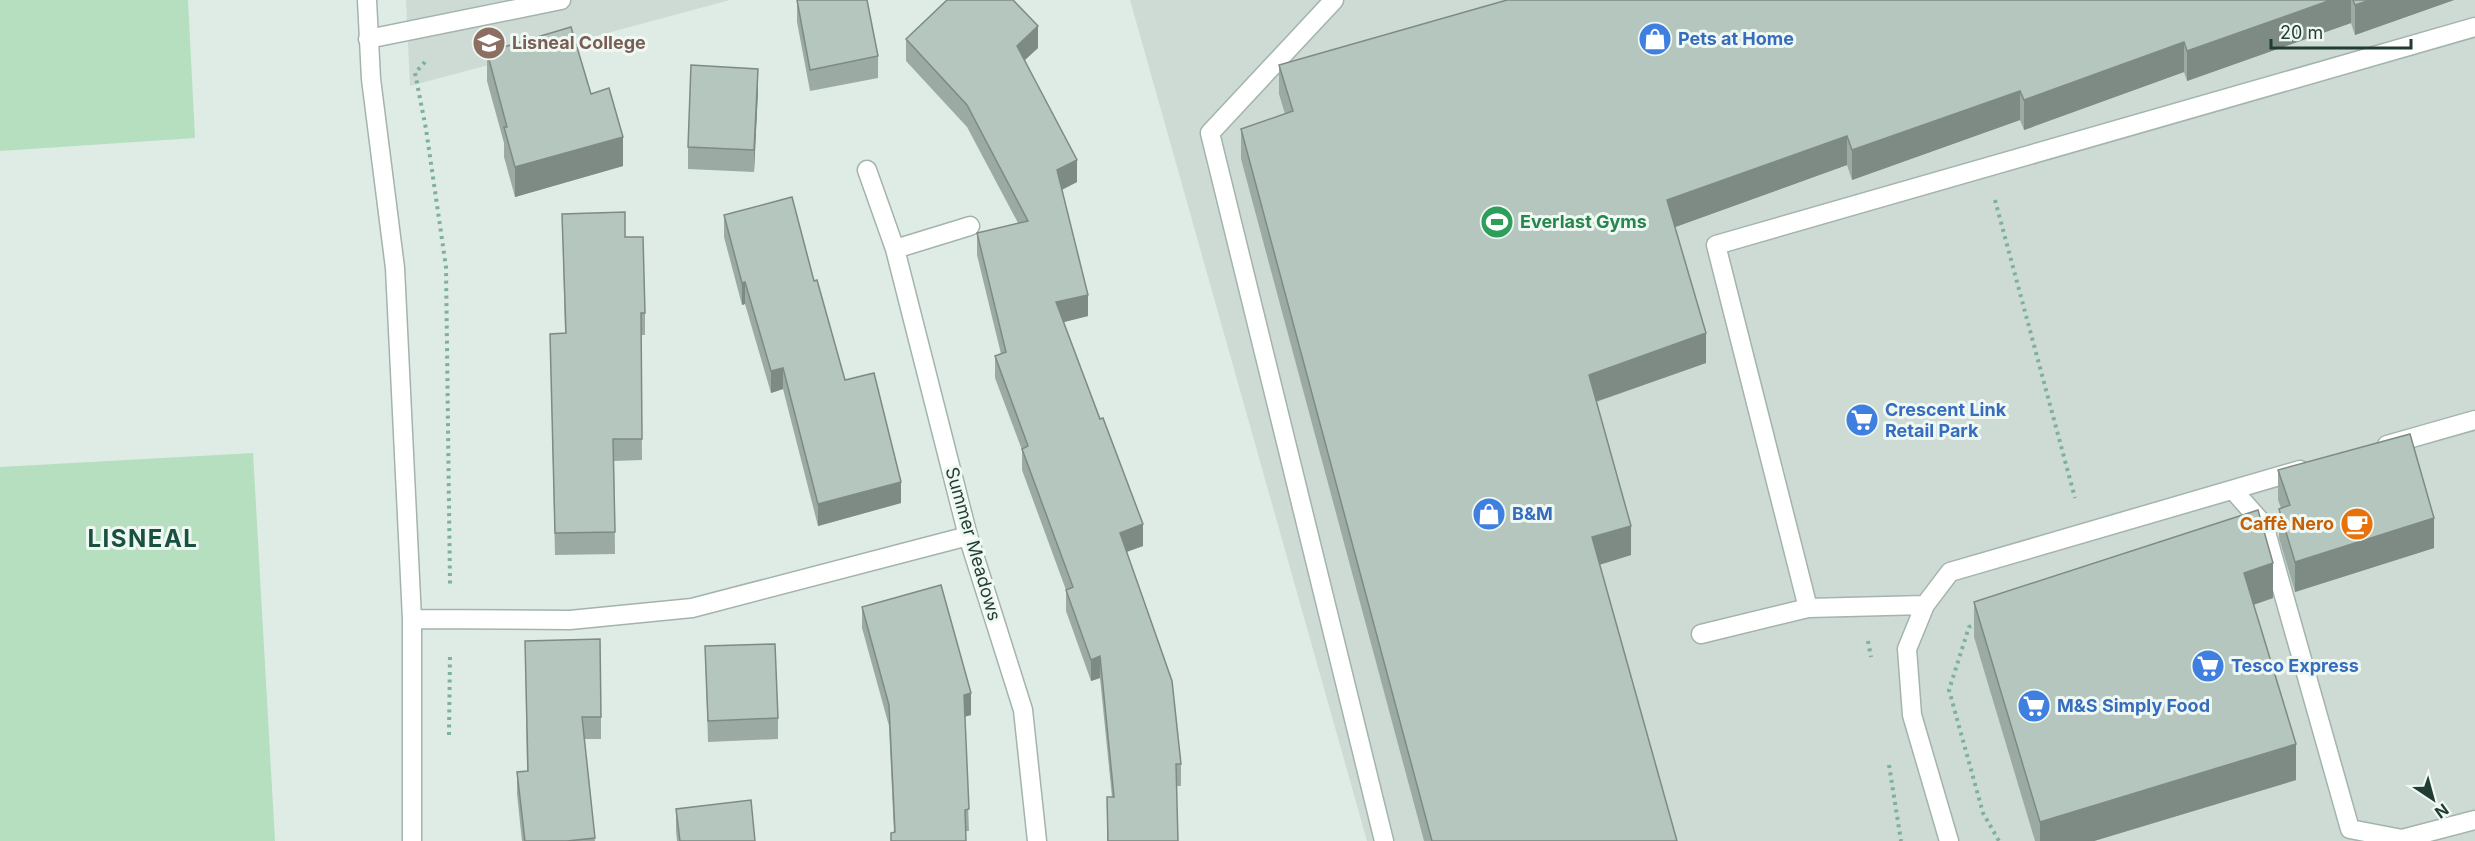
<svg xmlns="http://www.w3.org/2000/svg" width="2475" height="841" font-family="Inter,sans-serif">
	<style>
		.built { fill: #cddbd4 }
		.green { fill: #b6dfbf }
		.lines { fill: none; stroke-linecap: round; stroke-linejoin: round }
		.lane-casing { stroke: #a2b4ac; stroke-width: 21 }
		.street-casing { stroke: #a2b4ac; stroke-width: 21 }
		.path { stroke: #7db19e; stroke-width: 4; stroke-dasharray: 3 4.5; stroke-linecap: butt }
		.lane { stroke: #fff; stroke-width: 18 }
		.street { stroke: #fff; stroke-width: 18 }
		.wall { fill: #9baaa3 }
		.shaded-wall { fill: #7e8b85 }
		.building { fill: #b4c6be; stroke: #7e8b85; stroke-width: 1.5 }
		.labels { text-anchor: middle; stroke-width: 6; stroke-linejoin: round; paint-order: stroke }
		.shop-label { font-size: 18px; font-weight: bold; fill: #366cbe; stroke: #f0f8f3; text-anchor: start }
		.education-label { font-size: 18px; font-weight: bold; fill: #785e54; stroke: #f0f8f3; text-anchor: start }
		.leisure-label { font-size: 18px; font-weight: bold; fill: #27864d; stroke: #f0f8f3; text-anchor: start }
		.food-label { font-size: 18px; font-weight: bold; fill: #c56008; stroke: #f0f8f3; text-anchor: end }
		.street-label { font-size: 18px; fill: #1f3d33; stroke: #f0f8f3 }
		.district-label { font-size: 24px; font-weight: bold; letter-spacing: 1.5px; fill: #1a5040; stroke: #f0f8f3 }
	</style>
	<rect width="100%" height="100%" fill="#dfece5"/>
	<path class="built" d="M 406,0 L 730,0 L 410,86 Z
		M 1130,0 L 2475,0 L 2475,841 L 1367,841 Z"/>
	<path class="green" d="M 0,0 L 188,0 L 195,138 L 0,151 Z
		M 253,453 L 275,841 L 0,841 L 0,467 Z"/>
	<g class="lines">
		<defs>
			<path id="lane" d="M 1334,0 L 1210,133 L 1384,841
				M 368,39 L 561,0
				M 2387,445 L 2475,420
				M 2233,490 L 2264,525 L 2350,829 L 2402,839 L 2475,820
				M 1808,608 L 1716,245 L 2475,27
				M 1701,634 L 1808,608 L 1925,605
				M 1949,841 L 1912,715 L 1907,649 L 1925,605 L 1950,572 L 2300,470"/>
			<path id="street" d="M 367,0 L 371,79 L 395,268 L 412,619 L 412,841
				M 867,170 L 895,249 L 968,536 L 1023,710 L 1037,841
				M 895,249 L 970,226
				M 412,619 L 570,620 L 692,608 L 968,536"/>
		</defs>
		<use href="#lane" class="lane-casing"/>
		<use href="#street" class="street-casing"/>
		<path class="path" d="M 425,62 L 415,73 L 426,129 L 446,267 L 450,585
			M 1995,200 L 2075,498
			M 1978,623 L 1969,627 L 1949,690 L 1983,813 L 1999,841
			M 1868,641 L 1871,657
			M 449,735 L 450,653
			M 1889,765 L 1901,841"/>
		<use href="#lane" class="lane"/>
		<use href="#street" class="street"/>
	</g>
	<path class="wall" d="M 797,0 L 878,56 L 878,78 L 810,91 L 797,22 Z
		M 1507,0 L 2454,0 L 2355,35 L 2351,23 L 2187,81 L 2184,72 L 2024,130 L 2020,120 L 1852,180 L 1847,165 L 1675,227 L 1706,363 L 1596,402 L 1631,555 L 1599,565 L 1677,841 L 1424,841 L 1241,159 L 1241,129 L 1285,114 L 1279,94 L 1279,65 Z
		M 906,39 L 1038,48 L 1025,60 L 1077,182 L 1062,190 L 1088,316 L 1064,322 L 1143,546 L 1127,552 L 1181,764 L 1181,786 L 1176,786 L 1178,841 L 1107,841 L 1107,797 L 1112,797 L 1100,678 L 1091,681 L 1066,611 L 1066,590 L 1022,470 L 1022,450 L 995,378 L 995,356 L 1001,354 L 977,255 L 977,233 L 1018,223 L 967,127 L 906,61 Z
		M 487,52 L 591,94 L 623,166 L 515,197 L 504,157 L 504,143 L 487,81 Z
		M 758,91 L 754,172 L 688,169 L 688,147 Z
		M 562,214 L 625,237 L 645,313 L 645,335 L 641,335 L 642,460 L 614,461 L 615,554 L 555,555 L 550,334 L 565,333 Z
		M 724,215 L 814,281 L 845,380 L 901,503 L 818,526 L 783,389 L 771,393 L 745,304 L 742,305 L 724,237 Z
		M 2278,470 L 2434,548 L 2295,592 L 2279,538 L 2279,509 L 2281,508 L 2278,500 Z
		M 2273,598 L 2253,605 L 2296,780 L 2094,841 L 2035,841 L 1974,637 L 1974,602 Z
		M 862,607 L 971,715 L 965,716 L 969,831 L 894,833 L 889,726 L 862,628 Z
		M 525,641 L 601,717 L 601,739 L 584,739 L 595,841 L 522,841 L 517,794 L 517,772 L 527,771 Z
		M 705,646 L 778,718 L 778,739 L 708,742 Z
		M 676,809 L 755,841 L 677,841 L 676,831 Z"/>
	<path class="shaded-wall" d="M 2331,0 L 2351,0 L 2351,23 L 2187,81 L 2187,51 Z
		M 2370,0 L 2454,0 L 2355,35 L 2355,5 Z
		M 1038,26 L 1038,48 L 1017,67 L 1017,46 Z
		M 2184,42 L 2184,72 L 2024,130 L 2024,100 Z
		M 758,69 L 758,91 L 754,172 L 754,150 Z
		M 2020,91 L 2020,120 L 1852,180 L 1852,150 Z
		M 1847,136 L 1847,165 L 1667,230 L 1667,200 Z
		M 623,137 L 623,166 L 515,197 L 515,167 Z
		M 1077,160 L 1077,182 L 1057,192 L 1057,170 Z
		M 745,282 L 745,304 L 742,305 L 742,283 Z
		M 1088,295 L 1088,316 L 1056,324 L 1056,302 Z
		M 1706,333 L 1706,363 L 1589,404 L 1589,375 Z
		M 783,368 L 783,389 L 771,393 L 771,371 Z
		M 901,482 L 901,503 L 818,526 L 818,504 Z
		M 2434,518 L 2434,548 L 2295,592 L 2295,562 Z
		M 1143,524 L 1143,546 L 1120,554 L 1120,533 Z
		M 1631,526 L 1631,555 L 1592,567 L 1592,537 Z
		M 2273,563 L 2273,598 L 2244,608 L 2244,573 Z
		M 1100,656 L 1100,678 L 1091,681 L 1091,660 Z
		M 971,693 L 971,715 L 964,717 L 964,695 Z
		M 2296,744 L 2296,780 L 2094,841 L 2040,841 L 2040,822 Z"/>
	<path class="building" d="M 797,0 L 867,0 L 878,56 L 810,70 Z
		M 947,0 L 1013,0 L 1038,26 L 1017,46 L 1077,160 L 1057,170 L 1088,295 L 1056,302 L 1100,419 L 1103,418 L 1143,524 L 1120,533 L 1172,681 L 1181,764 L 1176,764 L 1178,841 L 1108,841 L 1107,797 L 1114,797 L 1100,656 L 1091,660 L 1066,590 L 1073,587 L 1022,449 L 1028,446 L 995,356 L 1006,352 L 977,233 L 1028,221 L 967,105 L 906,39 Z
		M 1507,0 L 2331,0 L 2187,51 L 2184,42 L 2024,100 L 2020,91 L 1852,150 L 1847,136 L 1667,200 L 1706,333 L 1589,375 L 1631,526 L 1592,537 L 1677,841 L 1432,841 L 1241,129 L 1293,111 L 1279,65 Z
		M 2353,0 L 2370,0 L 2355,5 Z
		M 571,27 L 591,94 L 609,88 L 623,137 L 515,167 L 504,127 L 507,127 L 487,52 Z
		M 691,65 L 758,69 L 754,150 L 688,147 Z
		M 792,197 L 814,281 L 817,280 L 845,380 L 874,373 L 901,482 L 818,504 L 783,368 L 771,371 L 745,282 L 742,283 L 724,215 Z
		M 625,212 L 625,237 L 643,237 L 645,313 L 641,313 L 642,439 L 613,439 L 615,532 L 555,533 L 550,334 L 566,333 L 562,214 Z
		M 2410,434 L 2434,518 L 2295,562 L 2279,509 L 2290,505 L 2278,470 Z
		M 2258,510 L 2273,563 L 2244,573 L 2296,744 L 2040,822 L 1974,602 Z
		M 941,585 L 971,693 L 964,695 L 969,809 L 965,810 L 966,841 L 891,841 L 891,833 L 895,832 L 889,705 L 862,607 Z
		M 600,639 L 601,717 L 582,717 L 595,838 L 567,841 L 525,841 L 517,772 L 528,771 L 525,641 Z
		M 775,644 L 778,718 L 708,721 L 705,646 Z
		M 751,800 L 755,841 L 680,841 L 676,809 Z"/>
	<defs>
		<symbol id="shop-disc" viewBox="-11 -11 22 22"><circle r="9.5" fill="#3f7fe0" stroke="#f0f8f3"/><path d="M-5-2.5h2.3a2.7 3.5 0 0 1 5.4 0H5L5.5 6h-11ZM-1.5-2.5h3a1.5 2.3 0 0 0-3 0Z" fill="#fff"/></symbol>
		<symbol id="school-disc" viewBox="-11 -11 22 22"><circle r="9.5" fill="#8d6e63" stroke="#f0f8f3"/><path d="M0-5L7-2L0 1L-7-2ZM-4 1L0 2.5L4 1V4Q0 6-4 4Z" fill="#fff"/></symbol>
		<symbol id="stadium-disc" viewBox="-11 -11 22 22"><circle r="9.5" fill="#2e9e5b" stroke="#f0f8f3"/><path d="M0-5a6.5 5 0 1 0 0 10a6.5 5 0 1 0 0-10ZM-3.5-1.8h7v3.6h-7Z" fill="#fff"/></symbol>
		<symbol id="supermarket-disc" viewBox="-11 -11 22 22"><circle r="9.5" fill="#3f7fe0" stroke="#f0f8f3"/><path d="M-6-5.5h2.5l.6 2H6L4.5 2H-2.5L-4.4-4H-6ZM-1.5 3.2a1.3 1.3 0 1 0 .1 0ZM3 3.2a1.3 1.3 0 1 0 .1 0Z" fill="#fff"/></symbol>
		<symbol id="cafe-disc" viewBox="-11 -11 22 22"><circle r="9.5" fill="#e8710a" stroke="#f0f8f3"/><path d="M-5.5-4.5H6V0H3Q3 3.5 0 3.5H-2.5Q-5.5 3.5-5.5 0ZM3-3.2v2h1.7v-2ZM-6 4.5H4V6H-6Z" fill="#fff"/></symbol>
	</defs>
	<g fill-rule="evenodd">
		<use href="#shop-disc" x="1636" y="20" width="38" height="38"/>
		<use href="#school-disc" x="470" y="24" width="38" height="38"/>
		<use href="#stadium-disc" x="1478" y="203" width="38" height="38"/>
		<use href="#supermarket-disc" x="1843" y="401" width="38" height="38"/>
		<use href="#shop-disc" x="1470" y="495" width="38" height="38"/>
		<use href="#cafe-disc" x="2338" y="505" width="38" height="38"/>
		<use href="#supermarket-disc" x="2189" y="647" width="38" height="38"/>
		<use href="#supermarket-disc" x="2015" y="687" width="38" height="38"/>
	</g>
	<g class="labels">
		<g class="shop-label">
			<text x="1678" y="45">Pets at Home</text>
			<text x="1885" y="416">Crescent Link<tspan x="1885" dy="21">Retail Park</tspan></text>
			<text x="1512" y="520">B&amp;M</text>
			<text x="2231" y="672">Tesco Express</text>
			<text x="2057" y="712">M&amp;S Simply Food</text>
		</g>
		<g class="education-label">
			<text x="512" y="49">Lisneal College</text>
		</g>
		<g class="leisure-label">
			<text x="1520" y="228">Everlast Gyms</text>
		</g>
		<g class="food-label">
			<text x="2334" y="530">Caffè Nero</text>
		</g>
		<g class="street-label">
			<text transform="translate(973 544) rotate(74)" y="6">Summer Meadows</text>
		</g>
		<g class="district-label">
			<text x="143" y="547">LISNEAL</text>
		</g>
	</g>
	<g transform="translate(2433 799) rotate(144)" stroke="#f0f8f3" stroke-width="4.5" paint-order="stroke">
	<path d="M0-4.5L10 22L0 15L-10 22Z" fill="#1f3d33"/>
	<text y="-9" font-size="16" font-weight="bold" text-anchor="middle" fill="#1f3d33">N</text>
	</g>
	<path d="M2271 39v9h140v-9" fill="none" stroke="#1f3d33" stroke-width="3"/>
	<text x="2280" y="39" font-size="18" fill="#1f3d33" stroke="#f0f8f3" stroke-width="4.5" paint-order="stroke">20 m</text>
</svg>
